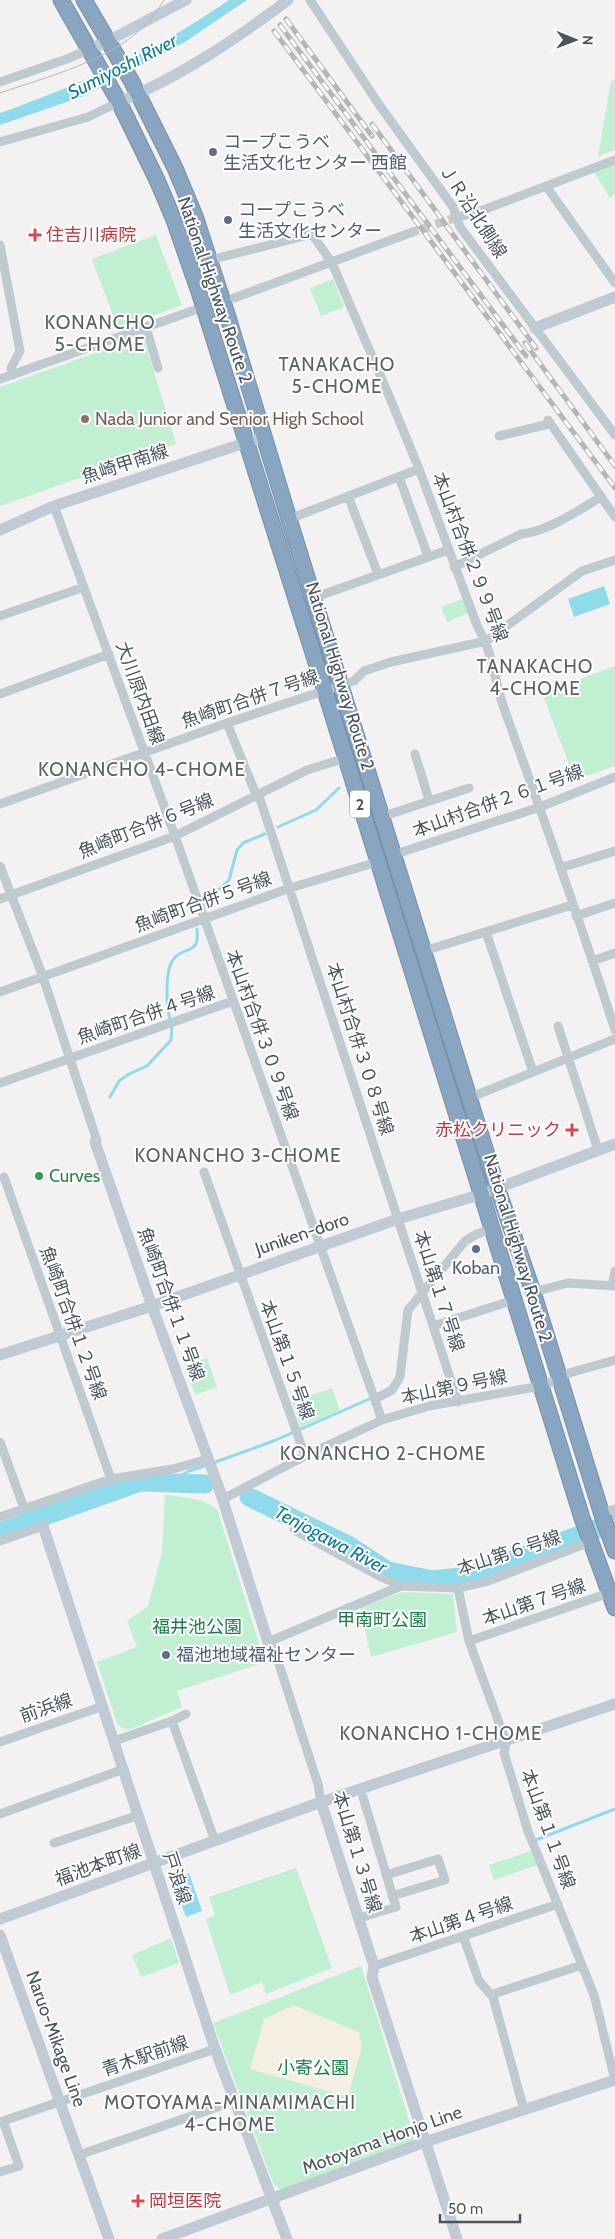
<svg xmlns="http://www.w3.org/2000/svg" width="615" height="2239" font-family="Cabin,'Noto Sans JP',sans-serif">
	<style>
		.green { fill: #c1efd1 }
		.sand { fill: #f4eee3 }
		.water { fill: #8fdbec }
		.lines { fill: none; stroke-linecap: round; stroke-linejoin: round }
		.stream { stroke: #8fdbec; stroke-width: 3 }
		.river { stroke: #8fdbec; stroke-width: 19 }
		.street-tunnel { stroke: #c8cacc; stroke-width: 9; stroke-dasharray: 9 4.5; stroke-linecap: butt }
		.highway-casing { stroke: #7590ab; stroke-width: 17 }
		.street { stroke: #bfc9d0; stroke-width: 9 }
		.secondary { stroke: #bfcad4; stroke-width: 11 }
		.highway { stroke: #8aa5bf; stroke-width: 15 }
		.tram { stroke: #b3b7bb; stroke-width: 1 }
		.rail-casing { stroke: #b3b7bb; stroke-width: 5 }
		.rail { stroke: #fff; stroke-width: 3; stroke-dasharray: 9; stroke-linecap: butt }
		.service-dot { fill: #5c6f8a; stroke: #fff; stroke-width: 2 }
		.health-dot { fill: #e0444e; stroke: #fff; stroke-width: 2 }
		.education-dot { fill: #8d6e63; stroke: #fff; stroke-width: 2 }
		.leisure-dot { fill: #2e9e5b; stroke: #fff; stroke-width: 2 }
		.labels { text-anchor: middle; stroke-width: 4; stroke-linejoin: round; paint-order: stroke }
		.shield { fill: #fff; stroke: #80888f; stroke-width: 1 }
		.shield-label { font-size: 16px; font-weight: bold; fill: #49555f }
		.service-label { font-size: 18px; fill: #4e5e75; stroke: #fff; text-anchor: start }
		.street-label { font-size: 18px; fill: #49555f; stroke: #fff }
		.health-label { font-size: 18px; fill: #be3a42; stroke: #fff; text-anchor: start }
		.education-label { font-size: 18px; fill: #785e54; stroke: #fff; text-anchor: start }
		.leisure-label { font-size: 18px; fill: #27864d; stroke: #fff; text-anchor: start }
		.park-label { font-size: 18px; fill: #188149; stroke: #fff }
		.water-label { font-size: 19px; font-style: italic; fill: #0e7d96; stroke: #fff }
		.neighbourhood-label { font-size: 19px; letter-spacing: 1px; fill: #5d6266; stroke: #fff }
	</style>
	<rect width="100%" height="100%" fill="#f3f1f1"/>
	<path class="green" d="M 615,79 L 615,150 L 598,156 L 611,81 Z
		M 615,164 L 615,194 L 610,198 L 594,172 Z
		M 156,235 L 182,305 L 118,329 L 92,259 Z
		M 333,279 L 344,307 L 321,316 L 310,288 Z
		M 143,336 L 176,444 L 0,506 L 0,387 Z
		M 463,599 L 468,613 L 447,622 L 441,607 Z
		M 615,666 L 615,766 L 575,780 L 542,693 Z
		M 207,1358 L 217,1387 L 195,1395 L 185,1366 Z
		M 332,1388 L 340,1410 L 301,1427 L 292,1402 Z
		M 165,1495 C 184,1497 202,1498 217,1509 L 265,1662 L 177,1691 L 182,1707 L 129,1730 L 118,1726 L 97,1662 L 137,1647 L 127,1621 L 148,1606 L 162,1553 Z
		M 402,1592 L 453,1594 L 457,1632 L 371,1657 L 360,1608 Z
		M 531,1851 L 537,1865 L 494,1880 L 489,1865 Z
		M 296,1868 L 332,1968 L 266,1994 L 262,1982 L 230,1995 L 206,1919 L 215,1915 L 209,1897 Z
		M 171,1938 L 179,1963 L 141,1977 L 132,1955 Z
		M 361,1966 L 414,2136 L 413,2141 L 281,2190 L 274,2185 L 213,2023 Z"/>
	<path class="sand" d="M 294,2005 L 359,2032 L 362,2047 L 348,2097 L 250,2069 L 264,2019 Z"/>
	<path class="water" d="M 229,0 L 247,0 L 185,42 L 84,96 L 0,125 L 0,113 C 80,85 159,49 229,0 Z
		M 604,586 L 610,604 L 574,617 L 568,599 Z
		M 189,1873 L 202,1911 L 186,1917 L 172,1879 Z"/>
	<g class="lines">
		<path class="stream" d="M 278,827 L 316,810 L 339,788
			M 203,904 L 229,880 L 237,850 L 243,843 L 265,834
			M 170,1019 C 166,1007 165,970 173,960 C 184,944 200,957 197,929
			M 110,1097 L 119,1081 L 129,1074 L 147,1066 L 171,1040 L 172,1027
			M 213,1463 L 276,1440 L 374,1397
			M 170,1482 L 189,1471 L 207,1465
			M 536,1840 L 615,1809"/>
		<path class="river" d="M 249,1497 L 348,1545 L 388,1571 L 433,1580 L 469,1576 L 615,1522
			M 0,1532 L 140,1482 L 205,1484"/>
		<path class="street-tunnel" d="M 410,233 L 457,217
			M 192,311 L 227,300"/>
		<defs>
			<path id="highway" d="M 61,0 L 119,102 L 157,180 L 174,220 L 199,292 L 325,691 L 582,1518 L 615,1608
				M 84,0 L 132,82 L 175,168 L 195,216 L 227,314 L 289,519 L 497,1187 L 533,1292 L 603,1518 L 615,1551"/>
		</defs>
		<use href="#highway" class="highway-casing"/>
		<path class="street" d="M 310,0 L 380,106 L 453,207 L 460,227 L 615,435
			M 0,82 L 67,59 L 88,50
			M 0,142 L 88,117 L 119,102
			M 546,186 L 615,283
			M 457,217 L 475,213 L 615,160
			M 0,245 L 20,351 L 11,368 L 13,375
			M 210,260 L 312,234 L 332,263 L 390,398 L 419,469 L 478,628 C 494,654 495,686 506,714 C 544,819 581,924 615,1030
			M 234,298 L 410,233
			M 146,327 L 158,368
			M 0,379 L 192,311
			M 548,420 L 615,517
			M 499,436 L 549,424
			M 399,477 L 428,556
			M 348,496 L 378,574
			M 54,506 L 175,836 L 382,1420
			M 289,519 L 419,469
			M 454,567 L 521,534 C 547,532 579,510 601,497
			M 313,598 L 448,550
			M 0,616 L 84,587
			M 0,694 L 109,654
			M 227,723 L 257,797 L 260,799 L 458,1402
			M 415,754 L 429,800
			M 0,804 L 227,723 L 354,681 L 364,671 L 391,662 L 486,641 L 582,571 L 615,560
			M 381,817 L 469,788
			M 393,855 L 540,807 L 615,777
			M 0,866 L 43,977 L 97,1141
			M 560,868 L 615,851
			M 0,899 L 175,836 L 307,770 L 346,758
			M 576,916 L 615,903
			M 486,932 L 533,1072
			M 424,951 L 572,905
			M 592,961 L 615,953
			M 0,992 L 290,888 L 377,862
			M 558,1026 L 598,1150
			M 0,1083 L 233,1001
			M 469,1098 L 615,1039
			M 204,1172 L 305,1456
			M 4,1177 L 111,1479
			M 612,1286 L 615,1271
			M 533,1292 L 568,1283 L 615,1286
			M 433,1326 L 514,1300
			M 375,1399 L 392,1390 L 400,1377 L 408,1310 L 465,1241 L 477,1234 L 492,1229
			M 0,1442 L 24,1508
			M 223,1499 L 305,1456 L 382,1420 L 429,1406 L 541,1386 L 560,1379 L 569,1373 L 615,1360
			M 601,1513 L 615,1509
			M 0,1517 L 111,1479 L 173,1469 L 208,1459
			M 294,1530 L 381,1577 L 401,1586
			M 0,1541 L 43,1526
			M 458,1588 L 469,1641 L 506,1742 L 504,1753 L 528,1831 L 594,1995 L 615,2080
			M 469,1641 L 609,1593
			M 268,1642 L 401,1586 L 458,1588 L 488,1581 L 590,1542
			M 276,1655 L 318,1784 L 321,1802
			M 172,1721 L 186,1714
			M 114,1741 L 172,1721 L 215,1841
			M 0,1742 L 103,1706
			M 0,1814 L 124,1769
			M 54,1843 L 139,1815
			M 386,1875 L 438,1859 L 445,1880 L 392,1896
			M 359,1918 L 396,1907 L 363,1797
			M 463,1936 L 479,1981 L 493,1997 L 524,2110
			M 374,1966 L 558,1904
			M 493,1997 L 496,1993 L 582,1965
			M 0,2122 L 215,2049
			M 79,2155 L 235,2101
			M 0,2172 L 19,2166 L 3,2121"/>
		<path class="secondary" d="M 88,50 L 108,41 L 186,0
			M 119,102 C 180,77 236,39 288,0
			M 535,328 L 615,297
			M 0,530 L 54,506 L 263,437
			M 95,1142 L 152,1306 L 220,1491 L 268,1642 L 276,1655
			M 0,1355 L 152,1306 L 398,1219 L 482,1194 L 615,1144
			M 43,1526 L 215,2049 L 287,2239
			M 321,1802 L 374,1966 L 372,1977 L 457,2239
			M 0,1919 L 321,1802 L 615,1704
			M 0,1935 L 109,2239
			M 162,2239 L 425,2142 L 615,2080"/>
		<use href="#highway" class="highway"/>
		<path class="tram" d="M 0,93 C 54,74 135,56 164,0"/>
		<defs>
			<path id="rail" d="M 286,19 L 372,136
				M 280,25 L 526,356
				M 274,31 L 615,488
				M 372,124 L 536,348
				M 525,343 L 615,466"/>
		</defs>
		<use href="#rail" class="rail-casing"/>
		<use href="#rail" class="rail"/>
	</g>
	<g class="service-dot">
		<circle cx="213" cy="152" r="5"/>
		<circle cx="228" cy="220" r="5"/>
		<circle cx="476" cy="1249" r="5"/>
		<circle cx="166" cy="1655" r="5"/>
	</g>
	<g class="health-dot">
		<path d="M32.5 227.5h5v5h5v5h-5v5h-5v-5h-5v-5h5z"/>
		<path d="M569.5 1122.5h5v5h5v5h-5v5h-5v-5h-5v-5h5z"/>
		<path d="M135.5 2193.5h5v5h5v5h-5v5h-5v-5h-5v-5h5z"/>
	</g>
	<circle class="education-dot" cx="85" cy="419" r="5"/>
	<circle class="leisure-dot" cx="39" cy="1176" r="5"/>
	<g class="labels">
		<rect class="shield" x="350" y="790.5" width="20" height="27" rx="4"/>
		<g class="shield-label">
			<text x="360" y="810">2</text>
		</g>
		<g class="service-label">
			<text x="223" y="148">コープこうべ<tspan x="223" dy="21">生活文化センター 西館</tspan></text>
			<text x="238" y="216">コープこうべ<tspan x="238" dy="21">生活文化センター</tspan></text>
			<text x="476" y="1274" text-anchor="middle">Koban</text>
			<text x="176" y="1661">福池地域福祉センター</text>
		</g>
		<g class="street-label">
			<text transform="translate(473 211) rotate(57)" y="6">ＪＲ沿北側線</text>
			<text transform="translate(215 290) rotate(71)" y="6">National Highway Route 2</text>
			<text transform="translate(125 464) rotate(-18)" y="6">魚崎甲南線</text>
			<text transform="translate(470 557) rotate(69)" y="6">本山村合併２９９号線</text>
			<text transform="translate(340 676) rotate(73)" y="6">National Highway Route 2</text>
			<text transform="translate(140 693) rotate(70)" y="6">大川原内田線</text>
			<text transform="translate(250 699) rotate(-19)" y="6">魚崎町合併７号線</text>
			<text transform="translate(498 801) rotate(-20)" y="6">本山村合併２６１号線</text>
			<text transform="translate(146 826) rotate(-22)" y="6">魚崎町合併６号線</text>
			<text transform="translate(203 902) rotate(-20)" y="6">魚崎町合併５号線</text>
			<text transform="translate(146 1015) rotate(-19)" y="6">魚崎町合併４号線</text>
			<text transform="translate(262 1035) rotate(70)" y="6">本山村合併３０９号線</text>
			<text transform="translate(360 1049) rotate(72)" y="6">本山村合併３０８号線</text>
			<text transform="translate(302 1234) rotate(-19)" y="6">Juniken-doro</text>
			<text transform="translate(518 1248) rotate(73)" y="6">National Highway Route 2</text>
			<text transform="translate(439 1291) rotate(72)" y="6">本山第１７号線</text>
			<text transform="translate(171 1304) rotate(70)" y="6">魚崎町合併１１号線</text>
			<text transform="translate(73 1323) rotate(70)" y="6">魚崎町合併１２号線</text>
			<text transform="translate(287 1360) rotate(70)" y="6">本山第１５号線</text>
			<text transform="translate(454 1387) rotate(-12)" y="6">本山第９号線</text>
			<text transform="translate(509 1553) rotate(-18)" y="6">本山第６号線</text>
			<text transform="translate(534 1602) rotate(-19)" y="6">本山第７号線</text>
			<text transform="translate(46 1708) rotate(-19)" y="6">前浜線</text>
			<text transform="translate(548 1829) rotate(70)" y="6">本山第１１号線</text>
			<text transform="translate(357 1852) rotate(73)" y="6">本山第１３号線</text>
			<text transform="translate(98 1865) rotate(-20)" y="6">福池本町線</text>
			<text transform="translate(177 1878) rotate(72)" y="6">戸浪線</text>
			<text transform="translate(461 1920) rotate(-19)" y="6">本山第４号線</text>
			<text transform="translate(56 2039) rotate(70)" y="6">Naruo-Mikage Line</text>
			<text transform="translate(145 2056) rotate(-19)" y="6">青木駅前線</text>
			<text transform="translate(382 2140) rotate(-20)" y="6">Motoyama Honjo Line</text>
		</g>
		<g class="health-label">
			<text x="46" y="241">住吉川病院</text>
			<text x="561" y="1136" text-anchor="end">赤松クリニック</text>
			<text x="149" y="2207">岡垣医院</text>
		</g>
		<g class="education-label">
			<text x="95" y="425">Nada Junior and Senior High School</text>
		</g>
		<g class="leisure-label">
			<text x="49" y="1182">Curves</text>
		</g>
		<g class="park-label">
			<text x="382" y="1626">甲南町公園</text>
			<text x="197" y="1633">福井池公園</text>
			<text x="313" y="2074">小寄公園</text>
		</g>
		<g class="water-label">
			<text transform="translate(122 66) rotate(-27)" y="7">Sumiyoshi River</text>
			<text transform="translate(331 1539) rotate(28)" y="7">Tenjogawa River</text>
		</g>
		<g class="neighbourhood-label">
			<text x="100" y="329">KONANCHO<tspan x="100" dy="22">5-CHOME</tspan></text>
			<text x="337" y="371">TANAKACHO<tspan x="337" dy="22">5-CHOME</tspan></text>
			<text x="535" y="673">TANAKACHO<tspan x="535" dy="22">4-CHOME</tspan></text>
			<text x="142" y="776">KONANCHO 4-CHOME</text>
			<text x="238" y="1162">KONANCHO 3-CHOME</text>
			<text x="383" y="1460">KONANCHO 2-CHOME</text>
			<text x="441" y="1740">KONANCHO 1-CHOME</text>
			<text x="230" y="2109">MOTOYAMA-MINAMIMACHI<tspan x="230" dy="22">4-CHOME</tspan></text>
		</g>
	</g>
	<g transform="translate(575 40) rotate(91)" stroke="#ffffff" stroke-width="4" paint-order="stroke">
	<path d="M0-4L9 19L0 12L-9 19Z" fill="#49555f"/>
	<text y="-8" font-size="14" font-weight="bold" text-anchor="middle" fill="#49555f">N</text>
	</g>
	<path d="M440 2214v8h80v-8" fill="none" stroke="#49555f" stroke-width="2.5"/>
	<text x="448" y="2214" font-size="15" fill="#49555f" stroke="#ffffff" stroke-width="4" paint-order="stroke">50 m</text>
</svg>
